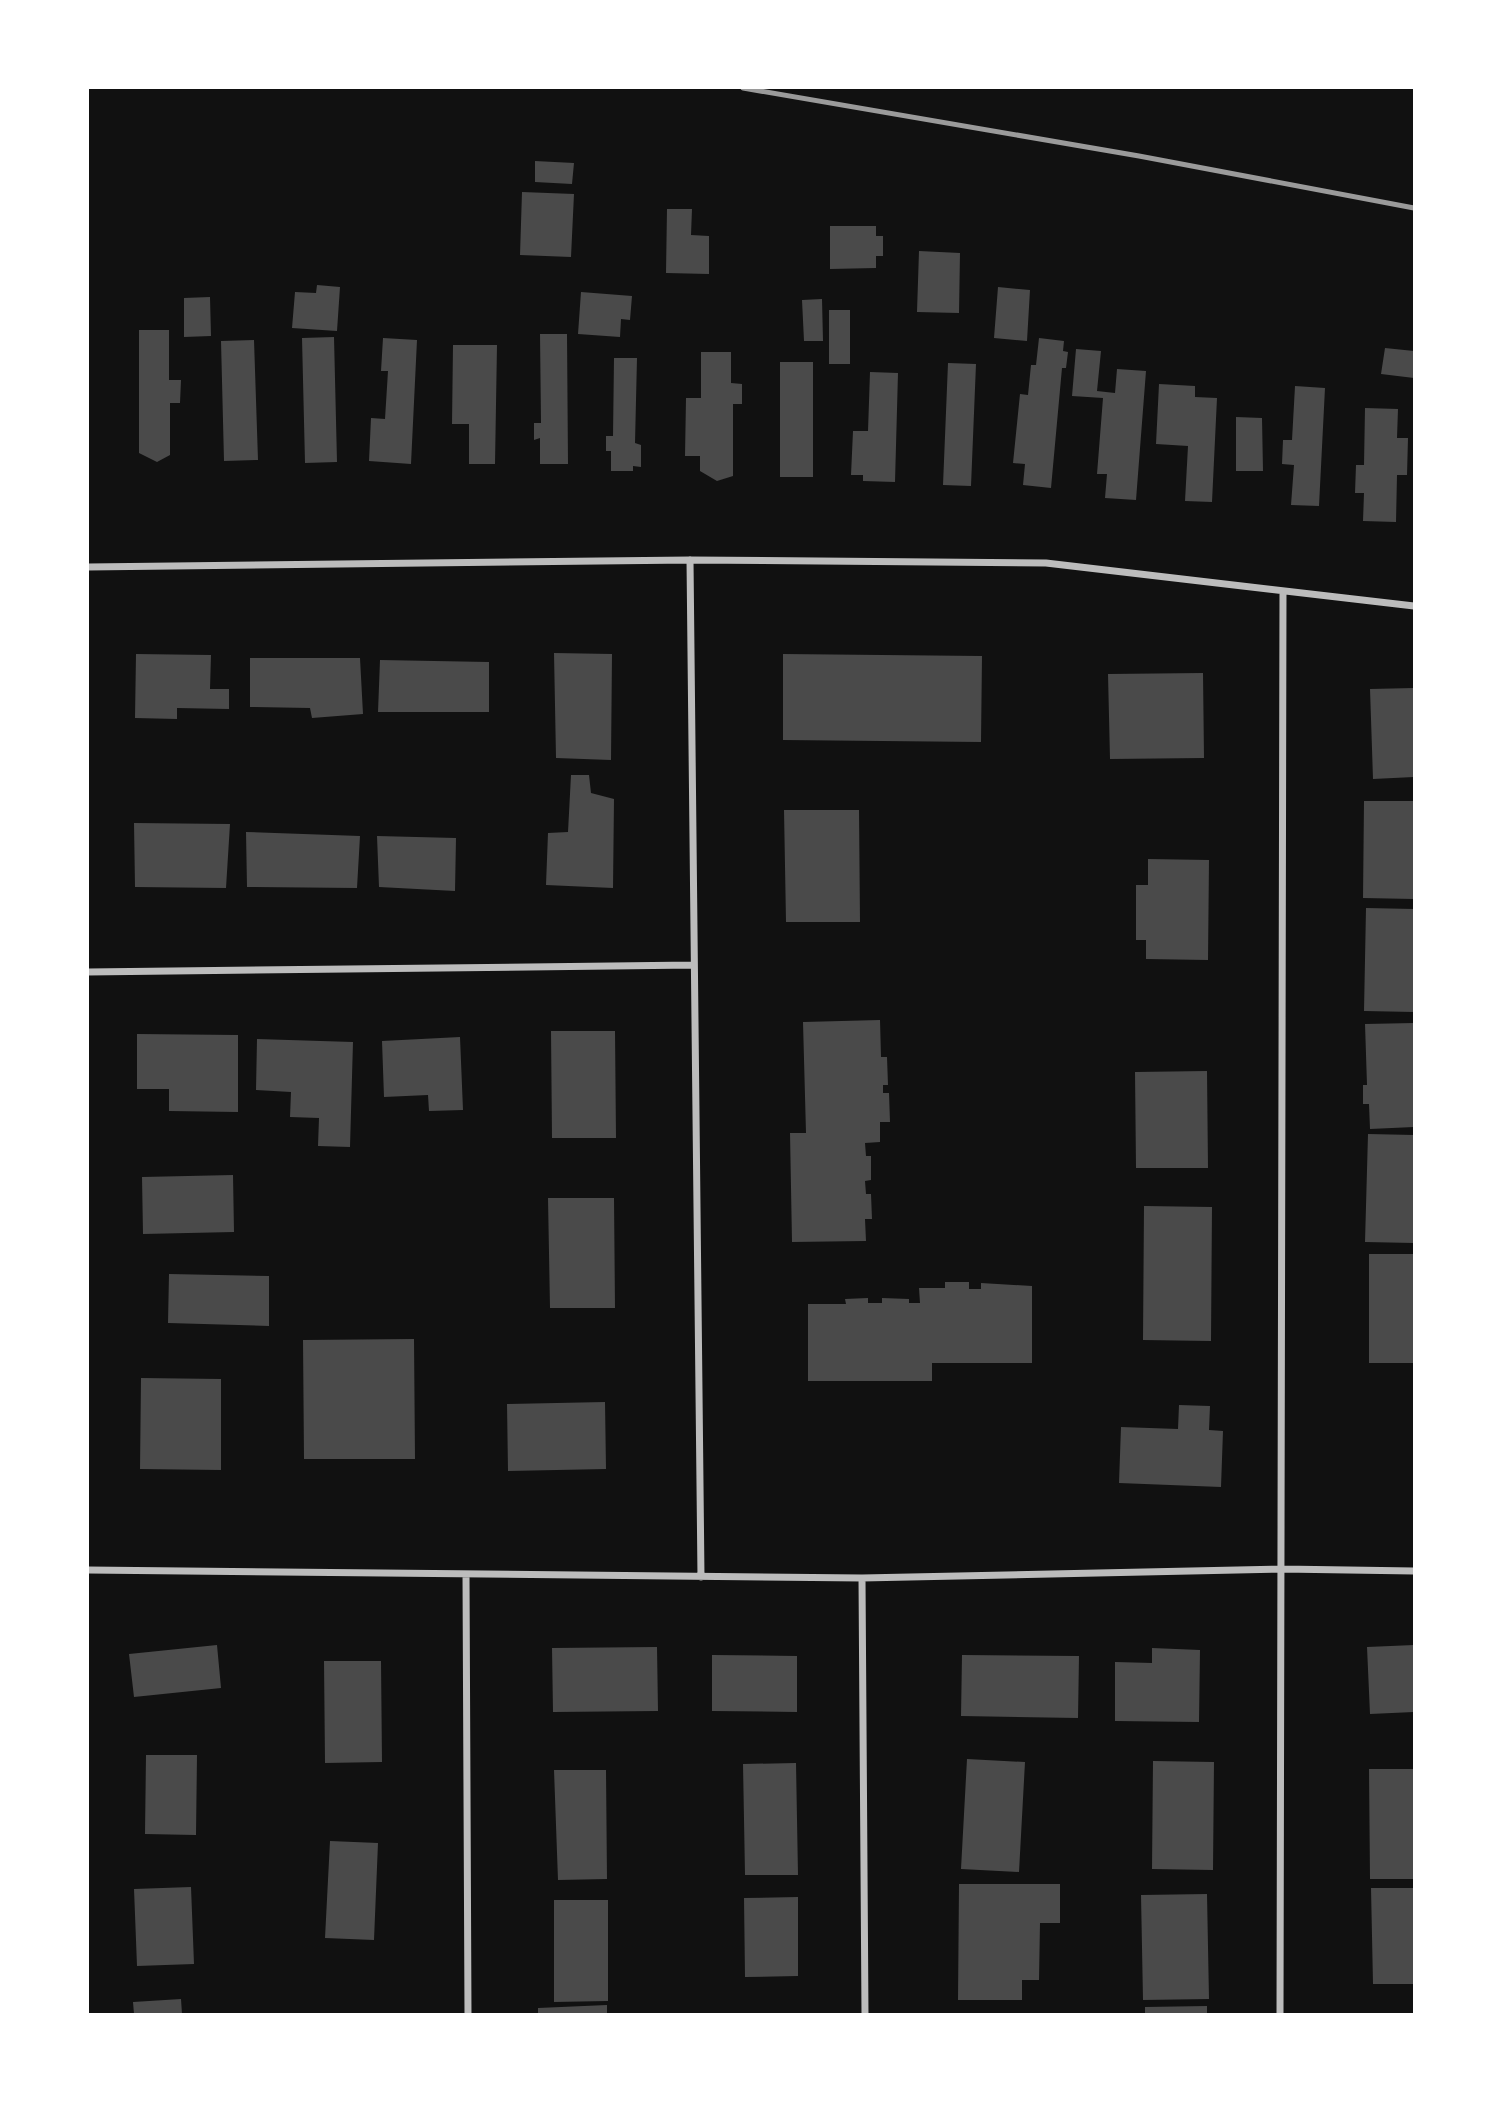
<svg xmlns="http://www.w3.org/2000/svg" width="1502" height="2102" font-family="Barlow,sans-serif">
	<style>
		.building { fill: #4a4a4a }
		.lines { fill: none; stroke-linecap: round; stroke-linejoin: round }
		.minor { stroke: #bcbcbc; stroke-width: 7 }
		.rail { stroke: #9a9a9a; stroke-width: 5 }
	</style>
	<rect width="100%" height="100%" fill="#111"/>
	<path class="building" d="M 535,161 L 574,163 L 572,184 L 535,182 Z
		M 522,192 L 574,194 L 571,257 L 520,255 Z
		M 667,209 L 692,209 L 691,235 L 709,236 L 709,274 L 666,273 Z
		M 830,226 L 876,226 L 876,236 L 883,236 L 883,256 L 876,256 L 876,268 L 830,269 Z
		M 919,251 L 960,253 L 959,313 L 917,312 Z
		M 317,285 L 340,287 L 337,331 L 292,328 L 295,292 L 316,293 Z
		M 998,287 L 1030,290 L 1027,341 L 994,338 Z
		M 581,292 L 632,296 L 630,320 L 621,319 L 620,337 L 578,334 Z
		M 210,297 L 211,336 L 184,337 L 184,298 Z
		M 822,299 L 823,341 L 804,341 L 802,300 Z
		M 829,310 L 850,310 L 850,364 L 829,364 Z
		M 139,330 L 169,330 L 169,380 L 181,380 L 180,403 L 170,403 L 170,455 L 157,462 L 139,453 Z
		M 540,334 L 567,334 L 568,464 L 540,464 L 540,438 L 534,440 L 534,423 L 541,423 Z
		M 334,337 L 337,462 L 305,463 L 302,338 Z
		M 383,338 L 417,340 L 411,464 L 369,461 L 371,418 L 385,419 L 388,371 L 381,371 Z
		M 1039,338 L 1064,341 L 1063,351 L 1068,352 L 1066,368 L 1062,368 L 1051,488 L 1023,485 L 1025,464 L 1013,463 L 1020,394 L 1028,395 L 1031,365 L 1036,365 Z
		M 254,340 L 258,460 L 224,461 L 221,341 Z
		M 453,345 L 497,345 L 495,464 L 469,464 L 469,424 L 452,424 Z
		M 1385,348 L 1414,351 L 1414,378 L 1381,374 Z
		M 1076,349 L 1101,351 L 1097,391 L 1115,393 L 1117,369 L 1146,371 L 1136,500 L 1105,498 L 1107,474 L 1097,474 L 1103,398 L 1072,396 Z
		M 701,352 L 731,352 L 731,383 L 742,384 L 742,404 L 733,404 L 733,476 L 717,481 L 700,471 L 700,456 L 685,456 L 686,398 L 701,398 Z
		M 614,358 L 637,358 L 635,443 L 641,445 L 641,467 L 633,466 L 633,471 L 611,471 L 611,451 L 606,451 L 606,436 L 613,436 Z
		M 780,362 L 813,362 L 813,477 L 780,477 Z
		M 948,363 L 976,364 L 971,486 L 943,485 Z
		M 870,372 L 898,373 L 895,482 L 863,481 L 863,475 L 851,475 L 853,431 L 868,431 Z
		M 1159,384 L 1195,386 L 1195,397 L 1217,398 L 1212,502 L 1185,501 L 1188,446 L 1156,444 Z
		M 1295,386 L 1325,388 L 1319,506 L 1291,505 L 1294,465 L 1282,464 L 1283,440 L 1292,440 Z
		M 1365,408 L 1398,409 L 1397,438 L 1408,438 L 1407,475 L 1397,475 L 1396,522 L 1363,521 L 1364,493 L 1355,493 L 1356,465 L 1364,465 Z
		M 1236,417 L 1262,418 L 1263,471 L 1236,471 Z
		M 554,653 L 612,654 L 611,760 L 556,758 Z
		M 136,654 L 211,655 L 210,689 L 229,689 L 229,709 L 177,708 L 177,719 L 135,718 Z
		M 783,654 L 982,656 L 981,742 L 783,740 Z
		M 250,658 L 360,658 L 363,714 L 312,718 L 310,708 L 250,707 Z
		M 380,660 L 489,662 L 489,712 L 378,712 Z
		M 1203,673 L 1204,758 L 1110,759 L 1108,674 Z
		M 1414,688 L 1414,777 L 1373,779 L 1370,689 Z
		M 571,775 L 589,775 L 591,793 L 614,799 L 613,888 L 546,885 L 548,833 L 568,832 Z
		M 1364,801 L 1414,801 L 1414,899 L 1363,898 Z
		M 784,810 L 859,810 L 860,922 L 786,922 Z
		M 134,823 L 230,824 L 226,888 L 135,887 Z
		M 246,832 L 360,836 L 357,888 L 247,887 Z
		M 377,836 L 456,838 L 455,891 L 379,887 Z
		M 1148,859 L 1209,860 L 1208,960 L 1146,959 L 1146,940 L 1136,940 L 1136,885 L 1148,885 Z
		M 1366,908 L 1414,909 L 1414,1012 L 1364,1011 Z
		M 880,1020 L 881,1057 L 887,1057 L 888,1085 L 883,1085 L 883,1093 L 889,1093 L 890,1122 L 880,1122 L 880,1142 L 865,1143 L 866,1156 L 871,1156 L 871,1180 L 865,1181 L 866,1194 L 871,1194 L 872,1219 L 865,1219 L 866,1241 L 792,1242 L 790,1133 L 806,1133 L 803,1022 Z
		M 1414,1023 L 1414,1127 L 1370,1129 L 1369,1104 L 1363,1104 L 1363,1085 L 1367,1085 L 1365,1024 Z
		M 551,1031 L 615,1031 L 616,1138 L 552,1138 Z
		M 137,1034 L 238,1035 L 238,1112 L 169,1111 L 169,1089 L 137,1089 Z
		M 460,1037 L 463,1110 L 429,1111 L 428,1095 L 384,1097 L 382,1041 Z
		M 257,1039 L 353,1042 L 350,1147 L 318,1146 L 319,1118 L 290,1117 L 291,1092 L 256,1090 Z
		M 1207,1071 L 1208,1168 L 1136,1168 L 1135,1072 Z
		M 1368,1134 L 1414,1135 L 1414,1243 L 1365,1242 Z
		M 233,1175 L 234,1232 L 143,1234 L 142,1177 Z
		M 548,1198 L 614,1198 L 615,1308 L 550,1308 Z
		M 1144,1206 L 1212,1207 L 1211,1341 L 1143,1340 Z
		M 1369,1254 L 1414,1254 L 1414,1363 L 1369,1363 Z
		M 169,1274 L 269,1276 L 269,1326 L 168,1323 Z
		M 945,1282 L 969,1282 L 969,1289 L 981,1289 L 981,1283 L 1032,1286 L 1032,1363 L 932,1363 L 932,1381 L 808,1381 L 808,1304 L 846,1304 L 845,1299 L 868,1298 L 868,1303 L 882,1303 L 882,1298 L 909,1299 L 909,1303 L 920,1303 L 919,1288 L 945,1288 Z
		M 414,1339 L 415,1459 L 304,1459 L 303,1340 Z
		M 141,1378 L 221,1379 L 221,1470 L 140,1469 Z
		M 605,1402 L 606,1469 L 508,1471 L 507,1404 Z
		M 1179,1405 L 1210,1406 L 1209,1430 L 1223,1431 L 1221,1487 L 1119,1483 L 1121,1427 L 1178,1429 Z
		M 217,1645 L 221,1688 L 134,1697 L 129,1654 Z
		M 1414,1645 L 1414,1712 L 1370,1714 L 1367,1647 Z
		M 657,1647 L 658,1711 L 553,1712 L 552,1648 Z
		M 1152,1648 L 1200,1650 L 1199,1722 L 1115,1721 L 1115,1662 L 1152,1663 Z
		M 712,1655 L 797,1656 L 797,1712 L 712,1711 Z
		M 962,1655 L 1079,1656 L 1078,1718 L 961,1716 Z
		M 324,1661 L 381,1661 L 382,1762 L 325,1763 Z
		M 146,1755 L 197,1755 L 196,1835 L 145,1834 Z
		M 967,1759 L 1025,1762 L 1019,1872 L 961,1869 Z
		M 1153,1761 L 1214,1762 L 1213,1870 L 1152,1869 Z
		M 796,1763 L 798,1875 L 745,1875 L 743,1764 Z
		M 1369,1769 L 1414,1769 L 1414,1879 L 1370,1879 Z
		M 554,1770 L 606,1770 L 607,1879 L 558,1880 Z
		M 330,1841 L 378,1843 L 374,1940 L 325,1938 Z
		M 959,1884 L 1060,1884 L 1060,1923 L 1040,1923 L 1039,1980 L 1022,1980 L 1022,2000 L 958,2000 Z
		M 191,1887 L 194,1964 L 137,1966 L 134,1889 Z
		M 1371,1888 L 1414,1888 L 1414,1984 L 1373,1984 Z
		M 1207,1894 L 1209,1999 L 1143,2000 L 1141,1895 Z
		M 798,1897 L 798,1976 L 745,1977 L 744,1898 Z
		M 554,1900 L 608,1900 L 608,2001 L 554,2002 Z
		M 181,1999 L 182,2014 L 134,2014 L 133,2002 Z
		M 607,2005 L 607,2014 L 538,2014 L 538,2008 Z
		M 1207,2006 L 1207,2014 L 1145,2014 L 1145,2007 Z"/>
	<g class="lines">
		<path class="minor" d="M 690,560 L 701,1577
			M 88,567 L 690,560 L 1046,563 L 1414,606
			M 88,972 L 694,965
			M 88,1570 L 862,1578 L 1282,1569 L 1414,1571
			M 466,1574 L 468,2014
			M 862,1578 L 865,2014
			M 1280,2014 L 1283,591"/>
		<path class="rail" d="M 743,88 L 1139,156 L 1414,208"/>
	</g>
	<rect width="1502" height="2102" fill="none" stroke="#ffffff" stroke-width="178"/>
</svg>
